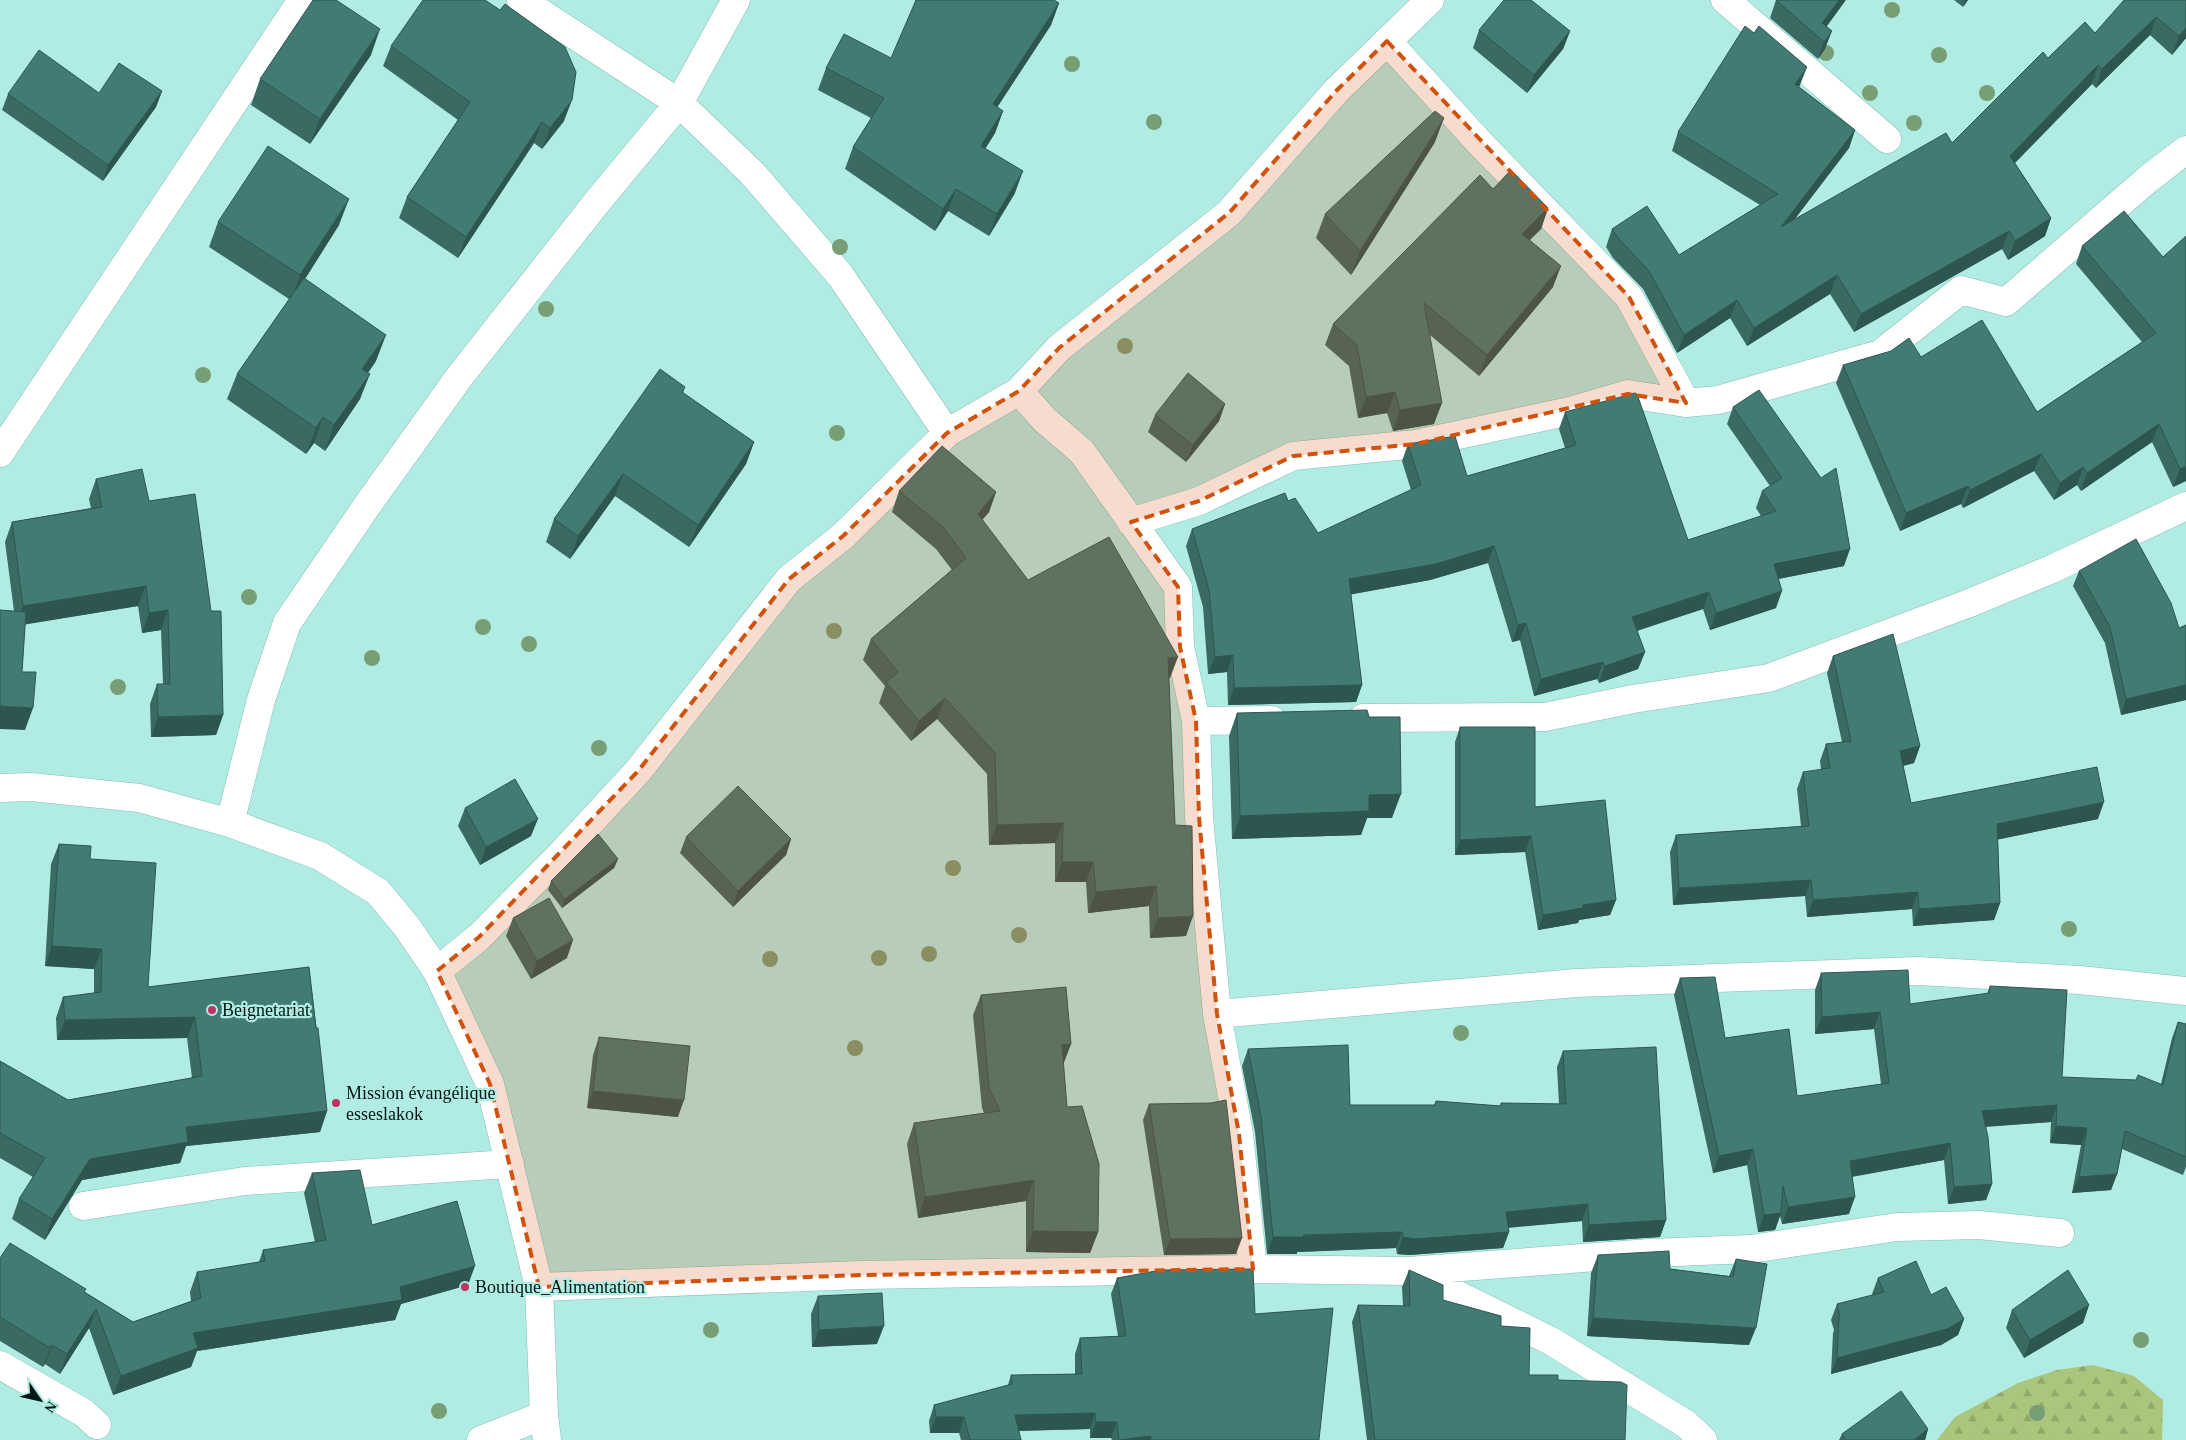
<svg xmlns="http://www.w3.org/2000/svg" width="2186" height="1440" font-family="'Times New Roman',serif">
	<style>
		.forest { fill: url(#forest-firs) }
		.lines { fill: none; stroke-linecap: round; stroke-linejoin: round }
		.street-casing { stroke: #83beb6; stroke-width: 29 }
		.secondary-casing { stroke: #83beb6; stroke-width: 29 }
		.street { stroke: #fff; stroke-width: 28 }
		.secondary { stroke: #fff; stroke-width: 28 }
		.tree { fill: #789e75 }
		.wall { fill: #396a64 }
		.shaded-wall { fill: #2e5651 }
		.building { fill: #427b74; stroke: #2e5651 }
		.marked { fill: #d1520d; fill-opacity: 0.2; stroke: #d1520d; stroke-width: 4; stroke-dasharray: 10 6; stroke-linejoin: round }
		.poi-dot { fill: #bf3262; stroke: #b1ece4; stroke-width: 2 }
		.labels { text-anchor: middle; stroke-width: 4.5; stroke-linejoin: round; paint-order: stroke }
		.poi-label { font-size: 18px; fill: #011714; stroke: #b1ece4; text-anchor: start }
	</style>
	<defs>
		<pattern id="forest-firs" width="22" height="20" patternUnits="userSpaceOnUse" patternTransform="scale(1.25)"><rect width="22" height="20" fill="#aac67c"/><path d="M5 1l3.5 6h-7zM16 11l3.5 6h-7z" fill="#90a96a"/></pattern>
	</defs>
	<rect width="100%" height="100%" fill="#b1ece4"/>
	<path class="forest" d="M 2093,1365 L 2134,1376 L 2163,1400 L 2162,1440 L 1937,1440 L 1955,1417 L 2018,1383 L 2057,1370 Z"/>
	<g class="lines">
		<defs>
			<path id="street" d="M 521,0 L 679,103 L 752,173 L 840,275 L 947,433
				M 1725,0 L 1887,139
				M 1387,41 L 1478,141 L 1629,297 L 1686,403
				M 1019,391 L 1045,420 L 1082,452 L 1178,587 L 1180,647 L 1196,721 L 1199,817 L 1217,1014 L 1239,1134 L 1253,1269
				M 0,453 L 302,0
				M 1131,522 L 1199,501 L 1293,456 L 1416,444 L 1570,411 L 1628,394 L 1686,403 L 1718,400 L 1880,354 L 1961,290 L 2006,302 L 2148,179 L 2186,150
				M 1363,718 L 1545,717 L 1633,699 L 1769,678 L 1967,604 L 2052,569 L 2186,506
				M 1196,721 L 1272,720
				M 230,823 L 261,700 L 287,623 L 366,507 L 460,376 L 597,202 L 679,103 L 736,0
				M 437,971 L 479,937 L 563,852 L 638,771 L 789,579 L 843,536 L 947,433 L 1019,391 L 1059,348 L 1229,213 L 1336,91 L 1430,0
				M 1217,1014 L 1576,983 L 1918,971 L 2080,980 L 2186,991
				M 83,1206 L 245,1181 L 510,1164
				M 1411,1272 L 1551,1341 L 1686,1424 L 1703,1440
				M 539,1287 L 861,1275 L 1253,1269 L 1409,1271 L 1650,1253 L 1751,1249 L 1897,1227 L 1979,1225 L 2060,1233
				M 0,1365 L 84,1413 L 97,1425
				M 481,1440 L 544,1415"/>
			<path id="secondary" d="M 0,788 L 31,787 L 139,798 L 230,823 L 320,856 L 378,892 L 407,927 L 437,971 L 490,1084 L 539,1287 L 544,1415 L 547,1440"/>
		</defs>
		<use href="#street" class="street-casing"/>
		<use href="#secondary" class="secondary-casing"/>
		<use href="#street" class="street"/>
		<use href="#secondary" class="secondary"/>
	</g>
	<g class="tree">
		<circle cx="1892" cy="10" r="8"/>
		<circle cx="1826" cy="53" r="8"/>
		<circle cx="1939" cy="55" r="8"/>
		<circle cx="1072" cy="64" r="8"/>
		<circle cx="1870" cy="93" r="8"/>
		<circle cx="1987" cy="93" r="8"/>
		<circle cx="1154" cy="122" r="8"/>
		<circle cx="1914" cy="123" r="8"/>
		<circle cx="840" cy="247" r="8"/>
		<circle cx="546" cy="309" r="8"/>
		<circle cx="1125" cy="346" r="8"/>
		<circle cx="203" cy="375" r="8"/>
		<circle cx="837" cy="433" r="8"/>
		<circle cx="249" cy="597" r="8"/>
		<circle cx="483" cy="627" r="8"/>
		<circle cx="834" cy="631" r="8"/>
		<circle cx="529" cy="644" r="8"/>
		<circle cx="372" cy="658" r="8"/>
		<circle cx="118" cy="687" r="8"/>
		<circle cx="599" cy="748" r="8"/>
		<circle cx="953" cy="868" r="8"/>
		<circle cx="2069" cy="929" r="8"/>
		<circle cx="1019" cy="935" r="8"/>
		<circle cx="929" cy="954" r="8"/>
		<circle cx="879" cy="958" r="8"/>
		<circle cx="770" cy="959" r="8"/>
		<circle cx="1461" cy="1033" r="8"/>
		<circle cx="855" cy="1048" r="8"/>
		<circle cx="711" cy="1330" r="8"/>
		<circle cx="2141" cy="1340" r="8"/>
		<circle cx="439" cy="1411" r="8"/>
		<circle cx="2037" cy="1413" r="8"/>
	</g>
	<path class="wall" d="M 1776,0 L 1826,26 L 1825,49 L 1818,59 L 1770,18 Z
		M 1954,0 L 1968,0 L 1963,7 Z
		M 2186,0 L 2186,38 L 2172,55 L 2150,35 L 2096,88 L 2092,84 L 2015,163 L 2051,218 L 2045,236 L 2008,260 L 2002,249 L 1854,332 L 1830,294 L 1747,346 L 1730,318 L 1677,353 L 1643,289 L 1613,258 L 1606,247 L 1612,229 L 1679,255 L 1760,205 L 1672,151 L 1678,132 L 1754,33 L 1800,85 L 1799,87 L 1855,130 L 1849,148 L 1794,220 L 1952,143 L 2048,58 L 2095,33 Z
		M 1059,3 L 1051,25 L 997,107 L 1003,111 L 995,133 L 985,149 L 1015,193 L 989,236 L 948,211 L 935,231 L 845,169 L 853,147 L 871,118 L 818,90 L 826,68 L 891,58 Z
		M 1479,30 L 1570,31 L 1563,49 L 1527,93 L 1473,48 Z
		M 391,46 L 564,121 L 542,149 L 534,143 L 458,258 L 399,218 L 407,197 L 458,120 L 383,66 Z
		M 371,55 L 310,144 L 251,105 L 260,79 Z
		M 162,91 L 156,107 L 103,181 L 2,110 L 8,94 L 99,93 Z
		M 1435,142 L 1351,275 L 1316,238 L 1325,214 Z
		M 1493,189 L 1548,208 L 1541,229 L 1529,240 L 1553,287 L 1479,376 L 1430,335 L 1434,424 L 1393,431 L 1387,413 L 1358,418 L 1349,366 L 1325,345 L 1333,324 Z
		M 218,222 L 339,225 L 305,279 L 376,361 L 368,373 L 360,399 L 325,451 L 314,443 L 306,454 L 227,399 L 237,374 L 289,299 L 209,247 Z
		M 2082,246 L 2163,257 L 2186,481 L 2173,487 L 2152,442 L 2081,491 L 2077,485 L 2054,500 L 2034,471 L 1963,508 L 1961,504 L 1900,531 L 1836,383 L 1843,365 L 1921,357 L 2037,412 L 2142,342 L 2076,264 Z
		M 685,387 L 683,393 L 754,442 L 746,464 L 689,547 L 615,496 L 570,559 L 546,542 L 554,519 Z
		M 1225,404 L 1219,421 L 1186,462 L 1148,432 L 1155,415 Z
		M 1733,407 L 1844,566 L 1778,579 L 1776,608 L 1710,630 L 1703,609 L 1637,631 L 1645,652 L 1638,669 L 1599,683 L 1597,679 L 1534,696 L 1520,640 L 1512,642 L 1488,563 L 1430,580 L 1351,594 L 1362,685 L 1356,702 L 1228,705 L 1227,672 L 1208,674 L 1203,607 L 1186,546 L 1192,529 L 1288,501 L 1318,533 L 1411,490 L 1402,461 L 1408,444 L 1467,476 L 1565,448 L 1559,429 L 1565,412 L 1688,540 L 1761,516 L 1756,508 L 1762,491 L 1770,486 L 1727,424 Z
		M 96,479 L 149,501 L 223,715 L 216,735 L 151,737 L 150,704 L 157,684 L 163,684 L 161,630 L 142,633 L 138,606 L 25,624 L 22,672 L 25,730 L 14,611 L 5,542 L 12,522 L 91,508 L 89,499 Z
		M 899,491 L 996,492 L 989,512 L 982,520 L 1028,580 L 1170,678 L 1169,678 L 1175,825 L 1186,936 L 1150,938 L 1149,906 L 1088,913 L 1086,882 L 1055,882 L 1055,843 L 989,845 L 987,774 L 937,719 L 911,741 L 879,703 L 885,686 L 863,660 L 871,639 L 952,570 L 936,549 L 892,512 Z
		M 2079,571 L 2179,628 L 2186,625 L 2186,700 L 2121,715 L 2105,643 L 2073,586 Z
		M 1833,656 L 1920,746 L 1914,763 L 1903,766 L 1911,803 L 2098,819 L 1998,839 L 2000,903 L 1994,920 L 1913,926 L 1912,909 L 1807,917 L 1805,896 L 1673,905 L 1670,852 L 1676,835 L 1801,826 L 1797,789 L 1803,772 L 1821,770 L 1820,761 L 1826,744 L 1842,742 L 1827,673 Z
		M 1237,713 L 1369,717 L 1392,818 L 1367,818 L 1361,835 L 1232,839 L 1229,736 Z
		M 1460,727 L 1535,807 L 1616,900 L 1610,915 L 1579,920 L 1578,923 L 1538,930 L 1525,852 L 1455,855 L 1455,742 Z
		M 465,808 L 531,836 L 480,865 L 458,826 Z
		M 686,837 L 791,839 L 786,855 L 733,907 L 680,853 Z
		M 59,844 L 90,859 L 148,987 L 309,967 L 327,1111 L 320,1132 L 186,1146 L 180,1163 L 82,1180 L 45,1240 L 12,1219 L 19,1199 L 33,1177 L 0,1158 L 0,1061 L 68,1100 L 192,1078 L 187,1038 L 57,1040 L 56,1018 L 63,997 L 94,993 L 94,969 L 45,966 L 51,864 Z
		M 618,859 L 614,868 L 562,908 L 548,890 L 551,881 Z
		M 513,918 L 567,958 L 531,979 L 506,936 Z
		M 1821,973 L 1910,1004 L 1987,994 L 1990,986 L 2062,1077 L 2161,1084 L 2172,1038 L 2178,1022 L 2186,1024 L 2186,1167 L 2183,1175 L 2122,1149 L 2117,1174 L 2111,1190 L 2072,1193 L 2081,1145 L 2050,1143 L 2051,1122 L 1986,1127 L 1992,1184 L 1986,1200 L 1948,1204 L 1944,1160 L 1852,1177 L 1849,1214 L 1782,1224 L 1780,1216 L 1775,1230 L 1758,1232 L 1747,1165 L 1713,1173 L 1674,995 L 1680,978 L 1725,1038 L 1797,1096 L 1881,1084 L 1874,1029 L 1815,1034 L 1815,990 Z
		M 981,995 L 1071,1044 L 1063,1064 L 1067,1107 L 1098,1232 L 1090,1253 L 1026,1252 L 1026,1201 L 918,1218 L 907,1144 L 914,1123 L 984,1113 L 982,1108 L 973,1015 Z
		M 599,1037 L 678,1117 L 587,1108 L 593,1055 Z
		M 1248,1049 L 1350,1105 L 1434,1105 L 1436,1101 L 1500,1106 L 1501,1103 L 1559,1104 L 1557,1067 L 1563,1051 L 1666,1220 L 1660,1237 L 1583,1242 L 1582,1221 L 1508,1228 L 1509,1232 L 1503,1248 L 1409,1255 L 1397,1254 L 1396,1248 L 1297,1252 L 1297,1254 L 1267,1254 L 1255,1132 L 1242,1066 Z
		M 1149,1104 L 1236,1254 L 1164,1255 L 1143,1120 Z
		M 312,1173 L 372,1225 L 468,1285 L 401,1304 L 395,1320 L 197,1351 L 191,1367 L 113,1395 L 89,1328 L 60,1374 L 45,1364 L 43,1367 L 0,1341 L 0,1258 L 85,1292 L 133,1322 L 191,1301 L 190,1292 L 197,1272 L 259,1262 L 263,1250 L 315,1242 L 304,1193 Z
		M 1598,1255 L 1670,1269 L 1729,1276 L 1736,1259 L 1749,1345 L 1587,1336 L 1591,1273 Z
		M 1409,1270 L 1443,1300 L 1501,1326 L 1529,1375 L 1558,1380 L 1625,1440 L 1367,1440 L 1352,1322 L 1358,1305 L 1403,1306 L 1402,1287 Z
		M 1117,1278 L 1255,1314 L 1319,1440 L 1112,1440 L 1111,1438 L 1090,1438 L 1090,1429 L 1019,1431 L 1021,1440 L 961,1440 L 959,1433 L 930,1433 L 929,1421 L 934,1405 L 1008,1385 L 1011,1375 L 1075,1374 L 1075,1354 L 1080,1338 L 1118,1336 L 1111,1294 Z
		M 1878,1278 L 1931,1295 L 1964,1319 L 1958,1335 L 1941,1345 L 1831,1374 L 1833,1333 L 1834,1330 L 1831,1320 L 1837,1304 L 1873,1295 L 1872,1294 Z
		M 818,1296 L 877,1344 L 812,1347 L 811,1314 Z
		M 2089,1305 L 2083,1323 L 2024,1358 L 2006,1328 L 2012,1310 Z
		M 1928,1429 L 1925,1440 L 1839,1440 L 1842,1434 Z"/>
	<path class="shaded-wall" d="M 1839,0 L 1846,0 L 1819,37 L 1822,23 Z
		M 1965,0 L 1968,0 L 1963,7 Z
		M 1059,3 L 1051,25 L 985,126 L 993,104 Z
		M 2156,17 L 2150,35 L 2096,88 L 2102,69 Z
		M 2186,28 L 2186,38 L 2172,55 L 2179,36 Z
		M 380,29 L 371,55 L 310,144 L 320,119 Z
		M 1570,31 L 1563,49 L 1527,93 L 1534,75 Z
		M 1832,31 L 1825,49 L 1818,59 L 1824,42 Z
		M 2098,65 L 2092,84 L 2004,174 L 2010,156 Z
		M 1807,67 L 1800,85 L 1789,102 L 1795,84 Z
		M 162,91 L 156,107 L 103,181 L 108,165 Z
		M 572,100 L 564,121 L 542,149 L 550,128 Z
		M 1003,111 L 995,133 L 973,168 L 981,146 Z
		M 1444,118 L 1435,142 L 1351,275 L 1360,251 Z
		M 542,122 L 534,143 L 458,258 L 466,237 Z
		M 1855,130 L 1849,148 L 1775,245 L 1781,227 Z
		M 1023,171 L 1015,193 L 989,236 L 997,214 Z
		M 956,189 L 948,211 L 935,231 L 943,209 Z
		M 349,199 L 339,225 L 291,301 L 300,275 Z
		M 1548,208 L 1541,229 L 1515,255 L 1522,234 Z
		M 2051,218 L 2045,236 L 2008,260 L 2015,241 Z
		M 2009,231 L 2002,249 L 1854,332 L 1861,314 Z
		M 1561,266 L 1553,287 L 1479,376 L 1487,355 Z
		M 1837,275 L 1830,294 L 1747,346 L 1754,328 Z
		M 1737,300 L 1730,318 L 1677,353 L 1684,335 Z
		M 386,335 L 376,361 L 353,394 L 362,369 Z
		M 370,374 L 360,399 L 325,451 L 334,425 Z
		M 1395,392 L 1387,413 L 1358,418 L 1366,397 Z
		M 1442,403 L 1434,424 L 1393,431 L 1400,410 Z
		M 1225,404 L 1219,421 L 1186,462 L 1193,445 Z
		M 323,417 L 314,443 L 306,454 L 316,428 Z
		M 2159,424 L 2152,442 L 2081,491 L 2087,473 Z
		M 754,442 L 746,464 L 689,547 L 698,525 Z
		M 2041,454 L 2034,471 L 1963,508 L 1970,490 Z
		M 2186,466 L 2186,481 L 2173,487 L 2180,469 Z
		M 2083,467 L 2077,485 L 2054,500 L 2060,483 Z
		M 623,474 L 615,496 L 570,559 L 578,536 Z
		M 1968,486 L 1961,504 L 1900,531 L 1906,513 Z
		M 996,492 L 989,512 L 970,534 L 978,514 Z
		M 1494,546 L 1488,563 L 1430,580 L 1343,596 L 1349,579 Z
		M 1850,549 L 1844,566 L 1768,581 L 1774,564 Z
		M 146,586 L 138,606 L 16,626 L 23,606 Z
		M 1782,591 L 1776,608 L 1710,630 L 1716,613 Z
		M 1709,592 L 1703,609 L 1626,634 L 1632,617 Z
		M 168,610 L 161,630 L 142,633 L 149,613 Z
		M 1526,623 L 1520,640 L 1512,642 L 1518,625 Z
		M 1645,652 L 1638,669 L 1599,683 L 1605,666 Z
		M 1233,655 L 1227,672 L 1208,674 L 1215,657 Z
		M 1178,657 L 1170,678 L 1161,679 L 1168,658 Z
		M 1603,662 L 1597,679 L 1534,696 L 1541,679 Z
		M 1362,685 L 1356,702 L 1228,705 L 1234,688 Z
		M 2186,685 L 2186,700 L 2121,715 L 2126,699 Z
		M 945,698 L 937,719 L 911,741 L 919,721 Z
		M 0,706 L 33,708 L 25,730 L 0,729 Z
		M 223,715 L 216,735 L 151,737 L 158,717 Z
		M 1920,746 L 1914,763 L 1894,768 L 1900,751 Z
		M 1401,794 L 1392,818 L 1367,818 L 1361,835 L 1232,839 L 1240,816 L 1369,795 Z
		M 2104,802 L 2098,819 L 1991,841 L 1997,824 Z
		M 538,819 L 531,836 L 480,865 L 486,847 Z
		M 1063,823 L 1055,843 L 989,845 L 997,825 Z
		M 1531,836 L 1525,852 L 1455,855 L 1460,840 Z
		M 791,839 L 786,855 L 733,907 L 738,891 Z
		M 618,859 L 614,868 L 562,908 L 565,899 Z
		M 1062,862 L 1093,862 L 1086,882 L 1055,882 Z
		M 1811,880 L 1805,896 L 1673,905 L 1679,888 Z
		M 1156,886 L 1149,906 L 1088,913 L 1096,892 Z
		M 1918,892 L 1912,909 L 1807,917 L 1813,900 Z
		M 1616,900 L 1610,915 L 1579,920 L 1578,923 L 1538,930 L 1543,915 L 1583,905 Z
		M 2000,903 L 1994,920 L 1913,926 L 1919,909 Z
		M 1193,916 L 1186,936 L 1150,938 L 1158,918 Z
		M 573,940 L 567,958 L 531,979 L 537,961 Z
		M 52,946 L 102,949 L 94,969 L 45,966 Z
		M 1880,1012 L 1874,1029 L 1815,1034 L 1822,1017 Z
		M 195,1017 L 187,1038 L 57,1040 L 65,1020 Z
		M 1071,1044 L 1063,1065 L 1062,1045 Z
		M 593,1091 L 684,1100 L 678,1117 L 587,1108 Z
		M 2057,1105 L 2051,1122 L 1976,1127 L 1982,1111 Z
		M 327,1111 L 320,1132 L 186,1146 L 180,1163 L 82,1180 L 45,1240 L 52,1219 L 90,1159 L 186,1127 Z
		M 2056,1126 L 2087,1128 L 2081,1145 L 2050,1143 Z
		M 1950,1143 L 1944,1160 L 1843,1178 L 1850,1161 Z
		M 1753,1149 L 1747,1165 L 1713,1173 L 1719,1156 Z
		M 2117,1174 L 2111,1190 L 2072,1193 L 2079,1177 Z
		M 1034,1180 L 1026,1201 L 918,1218 L 925,1197 Z
		M 1992,1184 L 1986,1200 L 1948,1204 L 1954,1187 Z
		M 1855,1197 L 1849,1214 L 1782,1224 L 1788,1207 Z
		M 1588,1204 L 1582,1221 L 1500,1228 L 1506,1212 Z
		M 1781,1213 L 1775,1230 L 1758,1232 L 1764,1215 Z
		M 1666,1220 L 1660,1237 L 1583,1242 L 1589,1225 Z
		M 1033,1231 L 1098,1232 L 1090,1253 L 1026,1252 Z
		M 1402,1232 L 1396,1248 L 1297,1252 L 1297,1254 L 1267,1254 L 1273,1237 Z
		M 1509,1232 L 1503,1248 L 1409,1255 L 1397,1254 L 1403,1237 Z
		M 1242,1238 L 1236,1254 L 1164,1255 L 1170,1239 Z
		M 475,1266 L 468,1285 L 401,1304 L 395,1320 L 197,1351 L 191,1367 L 113,1395 L 121,1376 L 193,1333 L 400,1287 Z
		M 2089,1305 L 2083,1323 L 2024,1358 L 2030,1340 Z
		M 96,1309 L 89,1328 L 60,1374 L 67,1354 Z
		M 1593,1318 L 1756,1328 L 1749,1345 L 1587,1336 Z
		M 1964,1319 L 1958,1335 L 1941,1345 L 1831,1374 L 1837,1358 Z
		M 884,1326 L 877,1344 L 812,1347 L 819,1330 Z
		M 52,1345 L 45,1364 L 43,1367 L 50,1348 Z
		M 1095,1413 L 1090,1429 L 1009,1431 L 1015,1415 Z
		M 936,1417 L 964,1417 L 959,1433 L 930,1433 Z
		M 1096,1422 L 1117,1422 L 1111,1438 L 1090,1438 Z
		M 1928,1429 L 1925,1440 L 1914,1440 Z
		M 1151,1436 L 1150,1440 L 1119,1440 Z"/>
	<path class="building" d="M 313,0 L 336,0 L 380,29 L 320,119 L 260,79 Z
		M 423,0 L 485,0 L 500,10 L 505,4 L 565,47 L 576,72 L 572,100 L 550,128 L 542,122 L 466,237 L 407,197 L 470,102 L 391,46 Z
		M 916,0 L 1054,0 L 1059,3 L 993,104 L 1003,111 L 981,146 L 1023,171 L 997,214 L 956,189 L 943,209 L 853,147 L 884,98 L 826,68 L 844,34 L 891,58 Z
		M 1504,0 L 1531,0 L 1570,31 L 1534,75 L 1479,30 Z
		M 1776,0 L 1839,0 L 1822,23 L 1832,31 L 1824,42 Z
		M 2124,0 L 2186,0 L 2186,28 L 2179,36 L 2156,17 L 2102,69 L 2098,65 L 2010,156 L 2051,218 L 2015,241 L 2009,231 L 1861,314 L 1837,275 L 1754,328 L 1737,300 L 1684,335 L 1649,271 L 1619,239 L 1612,229 L 1647,206 L 1679,255 L 1778,194 L 1678,132 L 1745,26 L 1754,33 L 1759,26 L 1807,67 L 1795,84 L 1855,130 L 1781,227 L 1946,133 L 1952,143 L 2043,52 L 2048,58 L 2085,22 L 2095,33 Z
		M 39,50 L 99,93 L 119,63 L 162,91 L 108,165 L 8,94 Z
		M 1435,111 L 1444,118 L 1360,251 L 1325,214 Z
		M 268,146 L 349,199 L 300,275 L 218,222 Z
		M 1511,170 L 1548,208 L 1522,234 L 1561,266 L 1487,355 L 1424,303 L 1442,403 L 1400,410 L 1395,392 L 1366,397 L 1357,345 L 1333,324 L 1480,175 L 1493,189 Z
		M 2124,211 L 2163,257 L 2186,236 L 2186,466 L 2180,469 L 2159,424 L 2087,473 L 2083,467 L 2060,483 L 2041,454 L 1970,490 L 1968,486 L 1906,513 L 1843,365 L 1891,351 L 1909,338 L 1921,357 L 1982,320 L 2037,412 L 2156,333 L 2082,246 Z
		M 304,278 L 386,335 L 362,369 L 370,374 L 334,425 L 323,417 L 316,428 L 237,374 Z
		M 660,369 L 685,387 L 682,392 L 754,442 L 698,525 L 623,474 L 578,536 L 554,519 Z
		M 1188,373 L 1225,404 L 1193,445 L 1155,415 Z
		M 1759,390 L 1821,478 L 1836,468 L 1850,549 L 1774,564 L 1782,591 L 1716,613 L 1709,592 L 1632,617 L 1645,652 L 1605,666 L 1603,662 L 1541,679 L 1526,623 L 1518,625 L 1494,546 L 1436,564 L 1349,579 L 1362,685 L 1234,688 L 1233,655 L 1215,657 L 1209,590 L 1192,529 L 1285,493 L 1288,501 L 1295,498 L 1318,533 L 1421,485 L 1408,444 L 1455,436 L 1467,476 L 1576,445 L 1565,412 L 1635,393 L 1637,394 L 1688,540 L 1776,511 L 1762,491 L 1782,478 L 1733,407 Z
		M 942,446 L 996,492 L 978,514 L 1028,580 L 1109,537 L 1178,657 L 1168,658 L 1175,825 L 1192,826 L 1193,916 L 1158,918 L 1156,886 L 1096,892 L 1093,862 L 1062,862 L 1063,823 L 997,825 L 995,753 L 945,698 L 919,721 L 886,682 L 898,672 L 871,639 L 966,558 L 944,528 L 899,491 Z
		M 142,469 L 149,501 L 195,494 L 211,611 L 221,611 L 223,715 L 158,717 L 157,684 L 170,684 L 168,610 L 149,613 L 146,586 L 23,606 L 12,522 L 102,507 L 96,479 Z
		M 2136,539 L 2171,603 L 2179,628 L 2186,625 L 2186,685 L 2126,699 L 2110,627 L 2079,571 Z
		M 0,610 L 26,612 L 22,672 L 36,672 L 33,708 L 0,706 Z
		M 1893,634 L 1920,746 L 1900,751 L 1911,803 L 2097,767 L 2104,802 L 1997,824 L 2000,903 L 1919,909 L 1918,892 L 1813,900 L 1811,880 L 1679,888 L 1676,835 L 1809,826 L 1803,772 L 1830,768 L 1826,744 L 1851,741 L 1833,656 Z
		M 1367,710 L 1369,717 L 1400,717 L 1401,794 L 1369,795 L 1369,811 L 1240,816 L 1237,713 Z
		M 1460,727 L 1535,727 L 1535,807 L 1605,800 L 1616,900 L 1583,905 L 1583,908 L 1543,915 L 1531,836 L 1460,840 Z
		M 515,779 L 538,819 L 486,847 L 465,808 Z
		M 738,786 L 791,839 L 738,891 L 686,837 Z
		M 598,834 L 618,859 L 565,899 L 551,881 Z
		M 59,844 L 91,846 L 90,859 L 156,863 L 148,987 L 309,967 L 316,1028 L 318,1028 L 327,1111 L 186,1127 L 188,1142 L 90,1159 L 52,1219 L 19,1199 L 45,1158 L 0,1133 L 0,1061 L 68,1100 L 202,1076 L 195,1017 L 65,1020 L 63,997 L 101,992 L 102,949 L 52,946 Z
		M 549,898 L 573,940 L 537,961 L 513,918 Z
		M 1908,970 L 1910,1004 L 1989,993 L 1990,986 L 2067,990 L 2062,1077 L 2136,1080 L 2138,1075 L 2163,1085 L 2178,1022 L 2186,1024 L 2186,1157 L 2125,1131 L 2117,1174 L 2079,1177 L 2087,1128 L 2056,1126 L 2057,1105 L 1982,1111 L 1988,1137 L 1992,1184 L 1954,1187 L 1950,1143 L 1850,1161 L 1855,1197 L 1788,1207 L 1783,1186 L 1781,1213 L 1764,1215 L 1753,1149 L 1719,1156 L 1680,978 L 1715,977 L 1725,1038 L 1789,1029 L 1797,1096 L 1889,1083 L 1880,1012 L 1822,1017 L 1821,973 Z
		M 1066,987 L 1071,1044 L 1062,1045 L 1067,1107 L 1082,1106 L 1099,1164 L 1098,1232 L 1033,1231 L 1034,1180 L 925,1197 L 914,1123 L 1000,1111 L 989,1088 L 981,995 Z
		M 599,1037 L 690,1046 L 684,1100 L 593,1091 Z
		M 1348,1045 L 1350,1105 L 1435,1105 L 1436,1101 L 1501,1106 L 1501,1103 L 1566,1104 L 1563,1051 L 1656,1047 L 1666,1220 L 1589,1225 L 1588,1204 L 1506,1212 L 1509,1232 L 1415,1239 L 1403,1237 L 1402,1232 L 1303,1235 L 1303,1237 L 1273,1237 L 1261,1116 L 1248,1049 Z
		M 1226,1100 L 1242,1238 L 1170,1239 L 1149,1104 L 1211,1103 Z
		M 360,1170 L 372,1225 L 457,1201 L 475,1266 L 400,1287 L 402,1300 L 193,1333 L 198,1348 L 121,1376 L 96,1309 L 67,1354 L 52,1345 L 50,1348 L 0,1317 L 0,1258 L 10,1243 L 86,1289 L 84,1292 L 133,1322 L 201,1298 L 197,1272 L 265,1261 L 263,1250 L 326,1240 L 312,1173 Z
		M 1669,1251 L 1670,1269 L 1733,1277 L 1736,1259 L 1767,1264 L 1756,1328 L 1593,1318 L 1598,1255 Z
		M 1916,1261 L 1931,1295 L 1946,1287 L 1964,1319 L 1947,1329 L 1837,1358 L 1839,1317 L 1840,1316 L 1837,1304 L 1884,1292 L 1878,1278 Z
		M 1253,1269 L 1255,1314 L 1333,1308 L 1319,1440 L 1151,1440 L 1151,1436 L 1119,1440 L 1117,1422 L 1096,1422 L 1095,1413 L 1015,1415 L 1021,1440 L 970,1440 L 964,1417 L 936,1417 L 934,1405 L 1012,1384 L 1011,1375 L 1082,1374 L 1080,1338 L 1126,1336 L 1117,1278 L 1161,1270 Z
		M 1409,1270 L 1443,1285 L 1443,1300 L 1501,1316 L 1501,1326 L 1530,1328 L 1529,1375 L 1558,1375 L 1558,1380 L 1621,1382 L 1627,1385 L 1625,1440 L 1375,1440 L 1358,1305 L 1410,1306 Z
		M 2068,1270 L 2089,1305 L 2030,1340 L 2012,1310 Z
		M 882,1293 L 884,1326 L 819,1330 L 818,1296 Z
		M 1901,1391 L 1928,1429 L 1914,1440 L 1846,1440 L 1842,1434 Z"/>
	<path class="marked" d="M 1387,41 L 1629,297 L 1686,403 L 1628,394 L 1416,444 L 1293,456 L 1199,501 L 1131,522 L 1178,587 L 1180,647 L 1196,721 L 1199,817 L 1217,1014 L 1239,1134 L 1253,1269 L 861,1275 L 539,1287 L 490,1084 L 437,971 L 479,937 L 638,771 L 789,579 L 843,536 L 947,433 L 1019,391 L 1059,348 L 1229,213 L 1336,91 Z"/>
	<g class="poi-dot">
		<circle cx="212" cy="1010" r="5"/>
		<circle cx="336" cy="1103" r="5"/>
		<circle cx="465" cy="1287" r="5"/>
	</g>
	<g class="labels">
		<g class="poi-label">
			<text x="222" y="1016">Beignetariat</text>
			<text x="346" y="1099">Mission évangélique<tspan x="346" dy="21">esseslakok</tspan></text>
			<text x="475" y="1293">Boutique_Alimentation</text>
		</g>
	</g>
	<g transform="translate(40 1400) rotate(124)" stroke="#b1ece4" stroke-width="4" paint-order="stroke">
	<path d="M0-4L9 19L0 12L-9 19Z" fill="#011714"/>
	<text y="-8" font-size="14" font-weight="bold" text-anchor="middle" fill="#011714">N</text>
	</g>
</svg>
